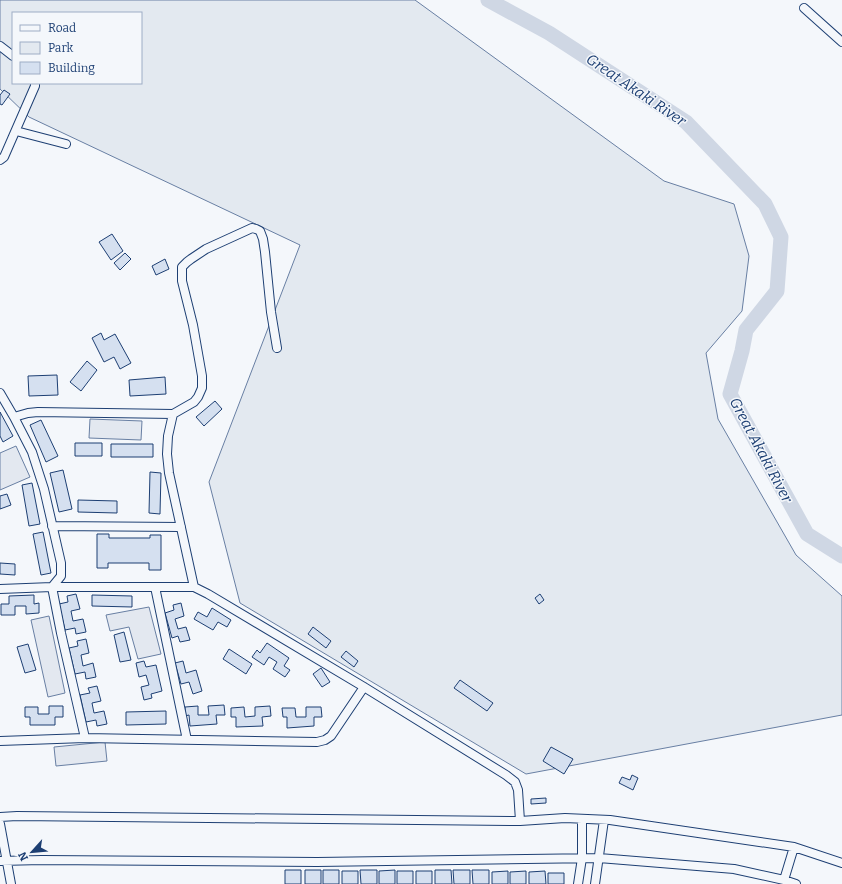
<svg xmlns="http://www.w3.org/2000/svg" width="842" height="884" font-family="Bitter,serif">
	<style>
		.green { fill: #e3e9f0; stroke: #687fa3; fill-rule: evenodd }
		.parking { fill: #e3e8f0; stroke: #687fa3 }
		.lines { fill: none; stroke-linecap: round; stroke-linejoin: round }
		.river { stroke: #cfd7e4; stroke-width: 15 }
		.building { fill: #d5e0f0; stroke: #1d3f73 }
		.street-casing { stroke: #1d3f73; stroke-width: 10 }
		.street { stroke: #f4f7fb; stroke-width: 8 }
		.labels { text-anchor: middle; stroke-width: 3; stroke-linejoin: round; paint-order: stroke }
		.water-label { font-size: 15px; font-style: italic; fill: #1d3f73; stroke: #f4f7fb }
	</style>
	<rect width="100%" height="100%" fill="#f4f7fb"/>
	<path class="green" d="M 0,0 L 415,0 L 664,181 L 734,204 L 749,256 L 742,311 L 706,353 L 718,419 L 796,555 L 842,596 L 842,715 L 526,774 L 240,603 L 209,482 L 300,245 L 29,117 L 0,89 ZM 13,13 L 141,13 L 141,83 L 13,83 Z"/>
	<path class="parking" d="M 90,419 L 142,421 L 141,440 L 89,438 Z
		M 16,446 L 30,477 L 0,490 L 0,453 Z
		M 149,607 L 161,654 L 138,659 L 129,627 L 110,631 L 106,615 Z
		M 49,616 L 65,693 L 48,697 L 31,620 Z
		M 105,742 L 107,761 L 56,766 L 54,747 Z"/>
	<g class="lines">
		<path class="river" d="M 488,0 L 549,33 L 686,122 L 765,204 L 781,237 L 777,291 L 746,330 L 742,351 L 730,394 L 807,534 L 842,556"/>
	</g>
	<path class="building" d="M 4,90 L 10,94 L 2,105 L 0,104 L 0,95 Z
		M 112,234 L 123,251 L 111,260 L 99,242 Z
		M 125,253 L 131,259 L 120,270 L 114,263 Z
		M 165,259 L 169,269 L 156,275 L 152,266 Z
		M 101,333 L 104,340 L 115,334 L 131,363 L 120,369 L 114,357 L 104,362 L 92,338 Z
		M 87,361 L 97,370 L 81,391 L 70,382 Z
		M 57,375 L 58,395 L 29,396 L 28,376 Z
		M 165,377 L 166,394 L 130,396 L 129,380 Z
		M 215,401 L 222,409 L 204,426 L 196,417 Z
		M 0,412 L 13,436 L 3,442 L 0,436 Z
		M 41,420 L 58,456 L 46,462 L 30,425 Z
		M 75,443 L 102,443 L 102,456 L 75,456 Z
		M 111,444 L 153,444 L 153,457 L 111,457 Z
		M 63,470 L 72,509 L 59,512 L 50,473 Z
		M 150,472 L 161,473 L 160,514 L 149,513 Z
		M 32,483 L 40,524 L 29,526 L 22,485 Z
		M 7,494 L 11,505 L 0,509 L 0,496 Z
		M 78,500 L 117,501 L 117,513 L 78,512 Z
		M 43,532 L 51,573 L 41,575 L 33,534 Z
		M 97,534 L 109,534 L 109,538 L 150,538 L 150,535 L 161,535 L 161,570 L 149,570 L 149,563 L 108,563 L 108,568 L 97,568 Z
		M 0,563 L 15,564 L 15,575 L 0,574 Z
		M 76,594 L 80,609 L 71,611 L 73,621 L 83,619 L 86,632 L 76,634 L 75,628 L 65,630 L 59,604 L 68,602 L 67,596 Z
		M 540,594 L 544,600 L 539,604 L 535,598 Z
		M 34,595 L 34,604 L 39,603 L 39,613 L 26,614 L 26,606 L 15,606 L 15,615 L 1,615 L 1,604 L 9,604 L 9,596 Z
		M 92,595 L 132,596 L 132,607 L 92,606 Z
		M 181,603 L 184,616 L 175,619 L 178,629 L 186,627 L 190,640 L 180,642 L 178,636 L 172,638 L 165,613 L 174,610 L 173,605 Z
		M 212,608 L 231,620 L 227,627 L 218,622 L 213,630 L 194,619 L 198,612 L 207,617 Z
		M 313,627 L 331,641 L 326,648 L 308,634 Z
		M 124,632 L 131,660 L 120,662 L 114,635 Z
		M 86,639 L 89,653 L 81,655 L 83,666 L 93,663 L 96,677 L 86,679 L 85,672 L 75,674 L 69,648 L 78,646 L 77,641 Z
		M 267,643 L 289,658 L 284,666 L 290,670 L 285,677 L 273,669 L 277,662 L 269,657 L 264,665 L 252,657 L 257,650 L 260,653 Z
		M 28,644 L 36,670 L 25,673 L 17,647 Z
		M 229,649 L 252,664 L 246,674 L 223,659 Z
		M 346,651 L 358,661 L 354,667 L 341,657 Z
		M 144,661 L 146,667 L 156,665 L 162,691 L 151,694 L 152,698 L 144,700 L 141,687 L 149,685 L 146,675 L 139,677 L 136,663 Z
		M 183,661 L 186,673 L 196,670 L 202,691 L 193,694 L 189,682 L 181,684 L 175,663 Z
		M 321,668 L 330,682 L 322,687 L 313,674 Z
		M 460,680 L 493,703 L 487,711 L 454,688 Z
		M 97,686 L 101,701 L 92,703 L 94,713 L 104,711 L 107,724 L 97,726 L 96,720 L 86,722 L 80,695 L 90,693 L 88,688 Z
		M 224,705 L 225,715 L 216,715 L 217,724 L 190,726 L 189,715 L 185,716 L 185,707 L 198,706 L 198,715 L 209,715 L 208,706 Z
		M 49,706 L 63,706 L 63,717 L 55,717 L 55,725 L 30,725 L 30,717 L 25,717 L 25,707 L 38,707 L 38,714 L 49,714 Z
		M 270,706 L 271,716 L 262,717 L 263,726 L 236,727 L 236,717 L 231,717 L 231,708 L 244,707 L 245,717 L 255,716 L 255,707 Z
		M 306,707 L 321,707 L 322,717 L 314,717 L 314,726 L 287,728 L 287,717 L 283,717 L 282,708 L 295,708 L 296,717 L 306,717 Z
		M 166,711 L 166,724 L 126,725 L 126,712 Z
		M 551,747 L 573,759 L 564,774 L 543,761 Z
		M 632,775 L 638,778 L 633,790 L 619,783 L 622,777 L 630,780 Z
		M 546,798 L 546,803 L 531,804 L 531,799 Z
		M 285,870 L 301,870 L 301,884 L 285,884 Z
		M 305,870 L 321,870 L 321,884 L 305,884 Z
		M 323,870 L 339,870 L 339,884 L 323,884 Z
		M 360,870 L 377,870 L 377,884 L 361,884 Z
		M 395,870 L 395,884 L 379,884 L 379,871 Z
		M 435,870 L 451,870 L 452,884 L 435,884 Z
		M 453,870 L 470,870 L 470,884 L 454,884 Z
		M 472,870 L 489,870 L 489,884 L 473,884 Z
		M 342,871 L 358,871 L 358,884 L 342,884 Z
		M 397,871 L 413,871 L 413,884 L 397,884 Z
		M 416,871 L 432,871 L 432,884 L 416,884 Z
		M 508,871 L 508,884 L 492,884 L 492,872 Z
		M 526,871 L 526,884 L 510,884 L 510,872 Z
		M 545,871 L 546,884 L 529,884 L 529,872 Z
		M 548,873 L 564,873 L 564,884 L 548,884 Z"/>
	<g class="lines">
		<defs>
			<path id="street" d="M 804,8 L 842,42
				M 0,46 L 13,56
				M 16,131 L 66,144
				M 0,160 L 4,157 L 35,86 L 35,83
				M 0,393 L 14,417 L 32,452 L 44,489 L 61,563 L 61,576 L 52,587 L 61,633 L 85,738
				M 173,414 L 168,436 L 167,454 L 169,473 L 194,587
				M 14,417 L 28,413 L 38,412 L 173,414 L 194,402 L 198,397 L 202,388 L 202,376 L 193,325 L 182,281 L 182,267 L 187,262 L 191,259 L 206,249 L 252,228 L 256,229 L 260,231 L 263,239 L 265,252 L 271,312 L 277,348
				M 52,526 L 181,527
				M 155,587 L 187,740
				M 0,589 L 52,587 L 194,587 L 208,594 L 364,687 L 506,775 L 515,782 L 518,790 L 520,821
				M 0,741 L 85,738 L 317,742 L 325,740 L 331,736 L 364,687
				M 0,817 L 17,816 L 520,821 L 565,818 L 610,820 L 794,847 L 842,863
				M 0,824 L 11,884
				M 0,861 L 42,860 L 317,862 L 599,858 L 734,869 L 784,880 L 796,884
				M 784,880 L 794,847
				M 578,884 L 582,858 L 582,819
				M 595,884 L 604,820"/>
		</defs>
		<use href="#street" class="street-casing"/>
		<use href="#street" class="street"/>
	</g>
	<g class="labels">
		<g class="water-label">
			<text transform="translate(636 90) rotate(34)" y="5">Great Akaki River</text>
			<text transform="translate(761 450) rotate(62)" y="5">Great Akaki River</text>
		</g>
	</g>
	<rect x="12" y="12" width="130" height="72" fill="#f4f7fb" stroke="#9eadc5"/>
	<rect x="20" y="25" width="20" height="6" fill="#f4f7fb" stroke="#9eadc5"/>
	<text x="48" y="32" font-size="12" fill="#1d3f73">Road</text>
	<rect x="20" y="42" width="20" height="12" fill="#e3e9f0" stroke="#9eadc5"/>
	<text x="48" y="52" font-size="12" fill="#1d3f73">Park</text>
	<rect x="20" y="62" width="20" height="12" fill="#d5e0f0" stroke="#9eadc5"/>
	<text x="48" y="72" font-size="12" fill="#1d3f73">Building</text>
	<g transform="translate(32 852) rotate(243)" stroke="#f4f7fb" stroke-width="3" paint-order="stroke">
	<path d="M0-3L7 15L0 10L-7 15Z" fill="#1d3f73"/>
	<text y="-6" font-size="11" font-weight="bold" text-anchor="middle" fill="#1d3f73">N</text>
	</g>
</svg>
